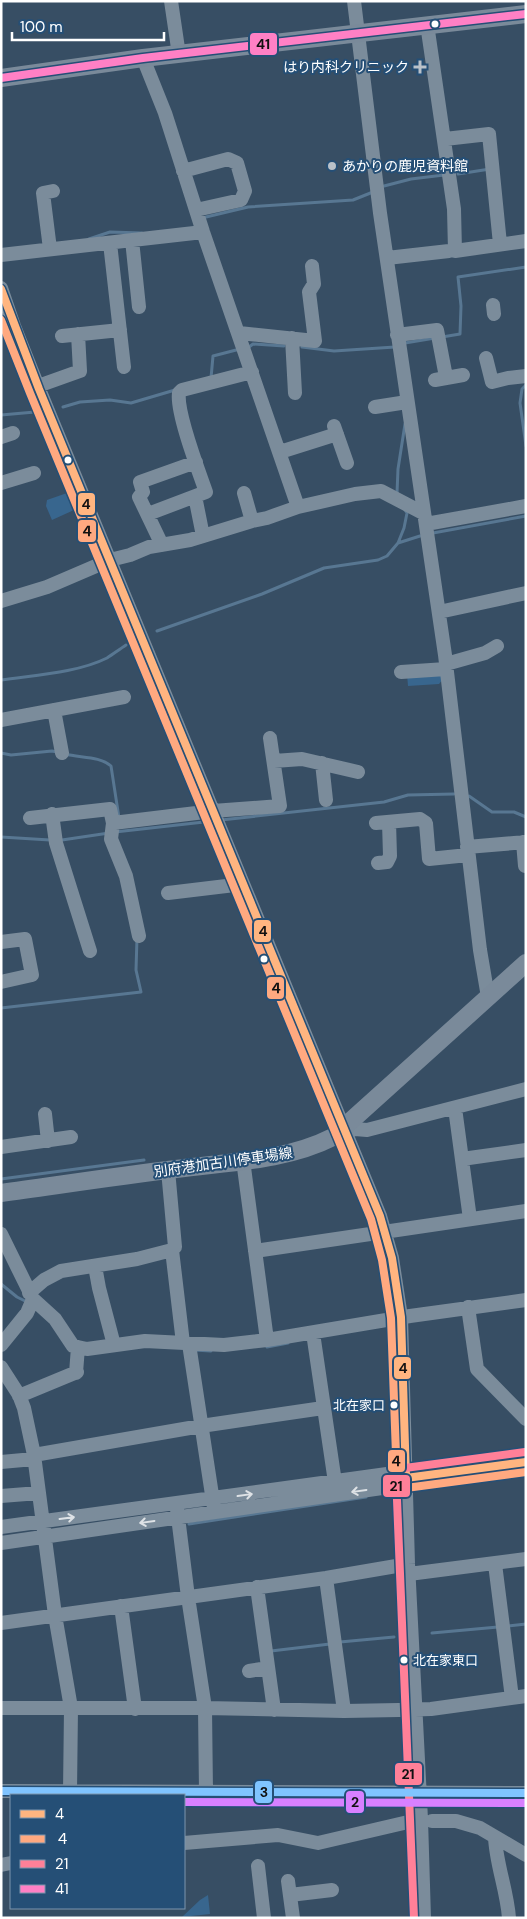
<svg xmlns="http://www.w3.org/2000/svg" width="527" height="1919" font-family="'DM Sans','Noto Sans JP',sans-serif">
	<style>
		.green { fill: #38668e }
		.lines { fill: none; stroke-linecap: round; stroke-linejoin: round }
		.stream { stroke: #587792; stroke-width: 3 }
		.minor { stroke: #7b8c9b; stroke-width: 14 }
		.major { stroke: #7a8a9a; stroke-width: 18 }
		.bus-1-casing { stroke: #254f76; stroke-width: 11 }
		.bus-2-casing { stroke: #254f76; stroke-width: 11 }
		.bus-3-casing { stroke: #254f76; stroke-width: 11 }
		.bus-4-casing { stroke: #254f76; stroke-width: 11 }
		.bus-5-casing { stroke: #254f76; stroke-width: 11 }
		.bus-6-casing { stroke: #254f76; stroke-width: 11 }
		.bus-1 { stroke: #ffb580; stroke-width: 8 }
		.bus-2 { stroke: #ffa980; stroke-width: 8 }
		.bus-3 { stroke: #ff8098; stroke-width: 8 }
		.bus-4 { stroke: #ff80c5; stroke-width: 8 }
		.bus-5 { stroke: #80c4ff; stroke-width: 8 }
		.bus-6 { stroke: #d880ff; stroke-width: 8 }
		.oneway { stroke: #dee2e6 }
		.bus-dot { fill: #fff; stroke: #254f76; stroke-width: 2 }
		.poi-dot { fill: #b9c1c9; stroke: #254f76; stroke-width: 2 }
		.labels { text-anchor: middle; stroke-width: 4; stroke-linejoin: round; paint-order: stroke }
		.bus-label { font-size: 13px; fill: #fff; stroke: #254f76; text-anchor: end }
		.poi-label { font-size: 14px; fill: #fff; stroke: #254f76; text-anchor: end }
		.street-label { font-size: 14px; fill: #fff; stroke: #254f76 }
		.line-badge { stroke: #254f76; stroke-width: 2 }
		.pale-badge-label { font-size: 14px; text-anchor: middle; font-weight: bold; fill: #111 }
	</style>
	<rect width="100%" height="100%" fill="#374e64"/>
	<path class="green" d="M 67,493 L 74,510 L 52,520 L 46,506 L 47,500 Z
		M 441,671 L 443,679 L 439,684 L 408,686 L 407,674 Z
		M 208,1895 L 210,1914 L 182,1917 L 200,1900 Z"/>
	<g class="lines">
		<path class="stream" d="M 458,174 L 490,169
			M 384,186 L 411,179 L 444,175
			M 206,217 L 248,207 L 353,200 L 373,192
			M 89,239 L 110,232 L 142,233
			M 442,337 L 460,334 L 461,306 L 458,277 L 526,267
			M 405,343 L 435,338
			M 249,347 L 253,344 L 284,346
			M 302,347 L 334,351 L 395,347
			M 211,378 L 213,356 L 240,349
			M 526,385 L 522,389 L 520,403 L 526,446
			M 63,407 L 80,402 L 110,400 L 131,403 L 175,390
			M 1,415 L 35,412
			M 397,493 L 398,469 L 405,424
			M 433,533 L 526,516
			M 398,543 L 404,528 L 407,513 L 405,510
			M 157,631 L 262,594 L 324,568 L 378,560 L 387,556 L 398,543 L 420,536
			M 1,680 C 34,675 77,673 107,658 C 113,654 120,649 126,645
			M 1,753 L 11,755 L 52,751 L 57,752
			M 65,754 C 80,758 100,756 111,766 L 119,818
			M 469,796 L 492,812 L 514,812 L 526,817
			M 221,820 L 384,802 L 408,795 L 454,794
			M 115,832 L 213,821
			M 1,837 L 50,840
			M 62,840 L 109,833
			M 1,1008 L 141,992 L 136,970 L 137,938
			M 1,1179 L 144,1160
			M 1,1284 L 17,1297 L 27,1302
			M 267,1347 L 288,1343
			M 194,1350 L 211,1351
			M 189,1524 L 366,1497
			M 507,1626 L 526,1624
			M 432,1633 L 498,1627
			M 340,1642 L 394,1637
			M 271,1651 L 330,1644"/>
		<path class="minor" d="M 171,1 L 179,55
			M 354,1 L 380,213 L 445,655 L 480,950 L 488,997
			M 427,24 L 454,209 L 455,251 L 526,241
			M 143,58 L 165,113 L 203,232 L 298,507
			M 445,139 L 489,134 L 500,244
			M 183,171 L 228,159 L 237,163 L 245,191 L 241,200 L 196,210
			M 132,240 L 139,307
			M 110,243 L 124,367
			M 50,249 L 43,193 L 53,191
			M 1,255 L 203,232
			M 387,258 L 449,251
			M 1,288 L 14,326 L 39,389 L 380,1216 L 392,1258 L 401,1317 L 408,1564 L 421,1819 L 424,1918
			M 493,305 L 494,314
			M 239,333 L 315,341 L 309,292 L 314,284 L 312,266
			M 397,335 L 437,330 L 446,377
			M 62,336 L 120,330
			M 292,338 L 295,393
			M 486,358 L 492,382 L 508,378 L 526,376
			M 435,380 L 463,375
			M 38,386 L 80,371 L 78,334
			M 375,407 L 407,402
			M 334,426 L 347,463
			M 1,437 L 13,433
			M 280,452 L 337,434
			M 1,483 L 34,473
			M 244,493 L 252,521
			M 195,496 L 203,536
			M 148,514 L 206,492 C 199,472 176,412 179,393 L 182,390 L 252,372
			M 426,524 L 526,506
			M 162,545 L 139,497 L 143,492 L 140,482 L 196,462
			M 1,601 L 47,587 L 110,560 L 130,555 L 149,547 L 190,540 L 252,521 L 267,518 L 298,507 L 355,494 L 381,491 L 423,513
			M 439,612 L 526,593
			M 446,664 L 485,653 L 497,646
			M 401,672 L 446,669
			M 54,710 L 62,753
			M 1,720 L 124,697
			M 274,761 L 302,759 L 358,772
			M 322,763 L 326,800
			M 52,814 L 56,843 L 90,951
			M 30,818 L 110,809 L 113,823 L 213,811 L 280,806 L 270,738
			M 113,823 L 111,839 L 126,876 L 139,936
			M 376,823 L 420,819 L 426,823 L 429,859 L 468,855
			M 523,842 L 525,866
			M 467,847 L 526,842
			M 378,863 L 387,862 L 390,856 L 389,822
			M 168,893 L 243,884
			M 1,942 L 25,939 L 32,975 L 1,982
			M 455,1108 L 470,1219
			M 45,1114 L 48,1141
			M 343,1128 L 367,1130 L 526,1089
			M 1,1147 L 71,1137
			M 462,1159 L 526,1150
			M 243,1160 L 267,1340
			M 168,1170 L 175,1247 L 172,1250 L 183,1343
			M 1,1234 L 33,1299 L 27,1313 L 1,1345
			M 255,1251 L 526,1211
			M 95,1266 L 99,1288 L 114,1345
			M 29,1293 L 44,1280 L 61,1271 L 137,1259 L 172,1250
			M 33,1299 L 55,1319 L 73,1346 L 87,1349 L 145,1341 L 224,1345 L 267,1340 L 410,1316 L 526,1300
			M 468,1307 L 477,1369 L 526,1419
			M 313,1333 L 336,1489
			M 189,1344 L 214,1508
			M 1,1367 L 19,1395 L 24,1408 L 34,1455 L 55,1615 L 71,1708 L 70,1792
			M 76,1373 L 78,1347
			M 19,1396 L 77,1372
			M 34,1455 L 201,1426 L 323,1408
			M 1,1462 L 34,1459
			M 1,1496 L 39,1493
			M 177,1509 L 188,1597 L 205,1708 L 206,1792
			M 1,1527 L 387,1474 L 406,1478 L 526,1462
			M 1,1543 L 389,1487 L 406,1478
			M 495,1564 L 512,1698
			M 409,1574 L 526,1559
			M 326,1578 L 344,1711
			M 257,1587 L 274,1710
			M 121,1606 L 135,1709
			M 1,1623 L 326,1578 L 408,1564
			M 249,1671 L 268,1668
			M 1,1708 L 205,1708 L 344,1711 L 399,1710 L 431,1709 L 526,1696
			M 1,1791 L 526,1793
			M 432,1821 L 456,1821 L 480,1828 L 526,1855
			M 495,1837 C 496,1864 507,1890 509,1918
			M 184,1843 L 278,1835 L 318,1843 L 421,1819
			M 1,1865 L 11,1863
			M 258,1866 L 264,1918
			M 288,1881 L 293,1918
			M 290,1895 L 332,1890"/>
		<path class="major" d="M 1,78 L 143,58 L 526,14
			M 1,1193 C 59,1185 118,1176 176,1169 C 228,1162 286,1161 333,1137 L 526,963"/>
		<defs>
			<path id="bus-1" d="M 1,289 L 39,389 L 380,1216 L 392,1258 L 401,1317 L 406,1478 L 526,1462"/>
			<path id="bus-2" d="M 1,320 L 30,393 L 371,1219 L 382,1260 L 391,1318 L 397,1482 L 401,1486 L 406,1488 L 526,1472"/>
			<path id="bus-3" d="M 414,1918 L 396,1475 L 399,1471 L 405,1468 L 525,1452"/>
			<path id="bus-4" d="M 1,78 L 143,58 L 526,14"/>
			<path id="bus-5" d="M 1,1791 L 526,1793"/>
			<path id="bus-6" d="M 184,1802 L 526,1803"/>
		</defs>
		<use href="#bus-1" class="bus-1-casing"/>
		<use href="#bus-2" class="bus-2-casing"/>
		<use href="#bus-3" class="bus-3-casing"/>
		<use href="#bus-4" class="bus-4-casing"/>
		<use href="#bus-5" class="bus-5-casing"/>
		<use href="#bus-6" class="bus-6-casing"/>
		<use href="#bus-1" class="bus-1"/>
		<use href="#bus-2" class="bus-2"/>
		<use href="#bus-3" class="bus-3"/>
		<use href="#bus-4" class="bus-4"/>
		<use href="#bus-5" class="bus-5"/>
		<use href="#bus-6" class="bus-6"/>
	</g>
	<defs><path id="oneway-shaft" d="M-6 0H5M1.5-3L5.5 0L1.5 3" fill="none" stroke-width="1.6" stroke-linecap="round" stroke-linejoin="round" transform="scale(1.25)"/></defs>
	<g class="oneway">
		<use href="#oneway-shaft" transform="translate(359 1491) rotate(172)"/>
		<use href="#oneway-shaft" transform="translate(245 1495) rotate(-8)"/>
		<use href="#oneway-shaft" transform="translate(67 1518) rotate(-7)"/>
		<use href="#oneway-shaft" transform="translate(147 1522) rotate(172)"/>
	</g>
	<g class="bus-dot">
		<circle cx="435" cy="24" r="4.5"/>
		<circle cx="68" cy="460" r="4.5"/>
		<circle cx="264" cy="959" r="4.5"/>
		<circle cx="394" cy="1405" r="4.5"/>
		<circle cx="404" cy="1660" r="4.5"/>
	</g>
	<g class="poi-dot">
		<path d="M417.5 59.5h5v5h5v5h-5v5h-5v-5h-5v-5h5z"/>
		<circle cx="332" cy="166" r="5"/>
	</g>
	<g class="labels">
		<g class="bus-label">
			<text x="385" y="1410">北在家口</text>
			<text x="413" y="1665" text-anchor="start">北在家東口</text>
		</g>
		<g class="poi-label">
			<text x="409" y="72">はり内科クリニック</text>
			<text x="342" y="171" text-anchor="start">あかりの鹿児資料館</text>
		</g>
		<g class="street-label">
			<text transform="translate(223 1162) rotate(-8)" y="5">別府港加古川停車場線</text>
		</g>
	</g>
	<g class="line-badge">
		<rect x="249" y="32" width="29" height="24" rx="5" fill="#ff80c5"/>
		<rect x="77" y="492" width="19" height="24" rx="5" fill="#ffb580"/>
		<rect x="77" y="519" width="20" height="24" rx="5" fill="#ffa980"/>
		<rect x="253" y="919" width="19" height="24" rx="5" fill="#ffb580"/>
		<rect x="266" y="976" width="19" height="24" rx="5" fill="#ffa980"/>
		<rect x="393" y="1356" width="19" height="24" rx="5" fill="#ffb580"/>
		<rect x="387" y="1449" width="19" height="24" rx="5" fill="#ffa980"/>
		<rect x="382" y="1474" width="29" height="24" rx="5" fill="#ff8098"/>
		<rect x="394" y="1762" width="29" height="24" rx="5" fill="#ff8098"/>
		<rect x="254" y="1780" width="19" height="24" rx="5" fill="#80c4ff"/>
		<rect x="345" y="1790" width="20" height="24" rx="5" fill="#d880ff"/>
	</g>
	<g class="pale-badge-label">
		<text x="263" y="49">41</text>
		<text x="86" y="509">4</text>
		<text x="87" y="536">４</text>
		<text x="263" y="936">4</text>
		<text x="276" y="993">４</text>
		<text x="403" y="1373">4</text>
		<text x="396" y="1466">４</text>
		<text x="396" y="1491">21</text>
		<text x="408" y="1779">21</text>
		<text x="264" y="1797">3</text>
		<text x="355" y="1807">2</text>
	</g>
	<rect width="527" height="1919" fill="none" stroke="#ffffff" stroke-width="5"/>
	<rect x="10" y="1794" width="175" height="115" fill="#254f76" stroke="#7c95ad"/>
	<rect x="20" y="1810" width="25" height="8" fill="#ffb580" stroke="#7c95ad"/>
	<text x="55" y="1819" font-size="15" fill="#ffffff">4</text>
	<rect x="20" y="1835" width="25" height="8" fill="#ffa980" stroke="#7c95ad"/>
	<text x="55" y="1844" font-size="15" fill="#ffffff">４</text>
	<rect x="20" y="1860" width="25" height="8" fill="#ff8098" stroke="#7c95ad"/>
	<text x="55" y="1869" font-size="15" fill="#ffffff">21</text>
	<rect x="20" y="1885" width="25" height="8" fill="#ff80c5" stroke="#7c95ad"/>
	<text x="55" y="1894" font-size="15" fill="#ffffff">41</text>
	<path d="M12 32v8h152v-8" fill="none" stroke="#ffffff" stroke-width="2.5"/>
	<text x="20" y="32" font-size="15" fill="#ffffff" stroke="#254f76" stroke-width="4" paint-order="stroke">100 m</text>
</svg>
